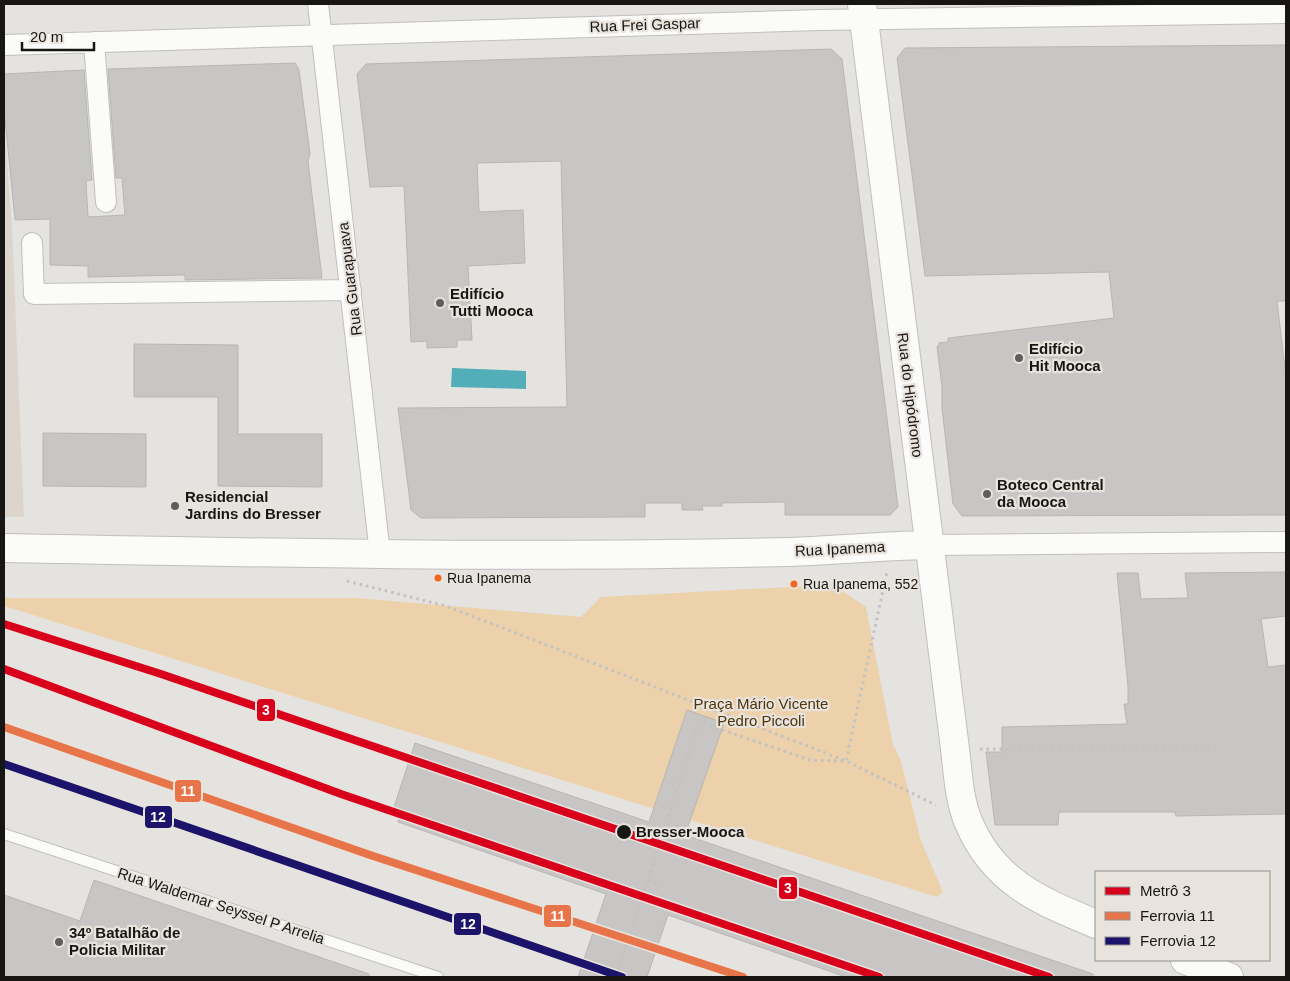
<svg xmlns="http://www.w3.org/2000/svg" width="1290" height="981" font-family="Arial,sans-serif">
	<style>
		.built { fill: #dbd5cd }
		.green { fill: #ecd1aa }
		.water { fill: #52aeb9 }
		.building { fill: #c8c6c4; stroke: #b8b6b4 }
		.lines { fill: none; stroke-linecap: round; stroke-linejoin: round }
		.lane-casing { stroke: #c1bfbd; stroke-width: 12 }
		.street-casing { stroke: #c1bfbd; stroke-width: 22 }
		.secondary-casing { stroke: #c1bfbd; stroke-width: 30 }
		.path { stroke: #c3c2c1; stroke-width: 3; stroke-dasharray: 2.5 4; stroke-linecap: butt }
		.lane { stroke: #fbfbfa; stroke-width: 10 }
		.street { stroke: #fbfbfa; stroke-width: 20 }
		.secondary { stroke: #fbfbfa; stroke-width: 28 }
		.rail-1-casing { stroke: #e8e3dd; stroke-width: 11 }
		.rail-2-casing { stroke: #e8e3dd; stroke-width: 11 }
		.rail-1 { stroke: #e8744a; stroke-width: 8 }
		.rail-2 { stroke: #1c146b; stroke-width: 8 }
		.metro-1-casing { stroke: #e8e3dd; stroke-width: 11 }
		.metro-1 { stroke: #d9001c; stroke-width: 8 }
		.poi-dot { fill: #5f5e5b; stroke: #e8e3dd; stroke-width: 2 }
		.bus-dot { fill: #f26522; stroke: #e8e3dd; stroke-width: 2 }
		.stop-dot { fill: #171614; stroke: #e8e3dd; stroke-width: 2 }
		.labels { text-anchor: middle; stroke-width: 4.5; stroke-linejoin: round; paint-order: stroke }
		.bus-label { font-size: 14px; fill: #171614; stroke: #e8e3dd; text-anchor: start }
		.street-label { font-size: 15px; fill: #171614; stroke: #e8e3dd }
		.poi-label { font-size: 15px; font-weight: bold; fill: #171614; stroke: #e8e3dd; text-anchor: start }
		.park-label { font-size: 15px; fill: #4d350c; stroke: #e8e3dd }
		.stop-label { font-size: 15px; font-weight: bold; fill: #171614; stroke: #e8e3dd; text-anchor: start }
		.line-badge { stroke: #e8e3dd; stroke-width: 2 }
		.badge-label { font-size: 14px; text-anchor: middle; font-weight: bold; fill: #fff }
	</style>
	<rect width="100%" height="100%" fill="#e5e3e0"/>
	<path class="built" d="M 4,122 L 12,227 L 24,517 L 4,517 Z"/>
	<path class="green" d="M 808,586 L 839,589 L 866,607 L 893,745 L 901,761 L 921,841 L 943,892 L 937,897 L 4,606 L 4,598 L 356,598 L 581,617 L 601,597 Z"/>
	<path class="water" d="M 452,368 L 526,371 L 526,389 L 451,387 Z"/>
	<path class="building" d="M 1286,45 L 1286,301 L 1277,301 L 1286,377 L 1286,515 L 962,516 L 953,504 L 942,408 L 942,387 L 937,346 L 939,346 L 939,343 L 948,342 L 948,338 L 1114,318 L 1109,272 L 925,276 L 897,58 L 905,48 Z
		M 831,49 L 842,59 L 898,507 L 890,515 L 785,515 L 785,502 L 722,503 L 722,506 L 702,506 L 703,510 L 682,510 L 682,503 L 645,503 L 645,517 L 628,517 L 421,518 L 411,510 L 398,408 L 567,407 L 561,161 L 477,163 L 479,212 L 523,210 L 525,263 L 468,266 L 472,340 L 457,340 L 457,347 L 427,348 L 427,341 L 411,342 L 404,186 L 370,187 L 357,74 L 366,64 Z
		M 295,63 L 299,70 L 310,154 L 308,161 L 322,278 L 185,280 L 185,275 L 88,277 L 88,266 L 50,265 L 50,219 L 15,220 L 4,109 L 4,74 L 84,70 L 92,180 L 86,181 L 88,217 L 125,215 L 122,178 L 116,178 L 108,69 Z
		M 134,344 L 238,345 L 238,434 L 322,434 L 322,487 L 218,486 L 218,397 L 134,397 Z
		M 43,433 L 146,434 L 146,487 L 43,486 Z
		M 1286,572 L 1286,616 L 1261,619 L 1268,667 L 1286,665 L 1286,814 L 1176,816 L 1175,812 L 1059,812 L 1058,825 L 995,825 L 986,752 L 1002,752 L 1002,727 L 1127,724 L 1124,704 L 1128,704 L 1128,687 L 1117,573 L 1138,573 L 1141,599 L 1188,598 L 1185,573 Z
		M 687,710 L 724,723 L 685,835 L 1093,974 L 1093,977 L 846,977 L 668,915 L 647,977 L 578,977 L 606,894 L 398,822 L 399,818 L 391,816 L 415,743 L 649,822 Z
		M 94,880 L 369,974 L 369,977 L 4,977 L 4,895 L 80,921 Z"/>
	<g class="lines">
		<defs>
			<path id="lane" d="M 4,834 L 438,977"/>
			<path id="street" d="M 318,4 L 380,554
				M 94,42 L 106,202
				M 4,45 L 819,20 L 1286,13
				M 32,243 L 34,294 L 351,290
				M 929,545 L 1286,542"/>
			<path id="secondary" d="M 862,4 L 955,749 C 958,773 959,799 968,821 C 993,882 1040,901 1096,924
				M 4,548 C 266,553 527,558 789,552 C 836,550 882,546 929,545
				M 1185,960 L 1229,977"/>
		</defs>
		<use href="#lane" class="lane-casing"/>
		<use href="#street" class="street-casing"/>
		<use href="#secondary" class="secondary-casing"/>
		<path class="path" d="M 347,581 L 446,606 L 846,761 L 936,805
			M 980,749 L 1219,749
			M 648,880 L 664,886 L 664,883
			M 616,977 L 699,722 L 810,760 L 846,761 L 887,572"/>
		<use href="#lane" class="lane"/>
		<use href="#street" class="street"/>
		<use href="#secondary" class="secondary"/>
		<defs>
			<path id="rail-1" d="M 4,727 L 370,855 L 743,977"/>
			<path id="rail-2" d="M 4,764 L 622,977"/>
		</defs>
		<use href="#rail-1" class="rail-1-casing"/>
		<use href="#rail-2" class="rail-2-casing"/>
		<use href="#rail-1" class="rail-1"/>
		<use href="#rail-2" class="rail-2"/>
		<defs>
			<path id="metro-1" d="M 4,624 L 161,674 L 1049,977
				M 4,669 L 341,794 L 879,977"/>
		</defs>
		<use href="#metro-1" class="metro-1-casing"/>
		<use href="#metro-1" class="metro-1"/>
	</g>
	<g class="poi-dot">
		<circle cx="440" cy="303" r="5"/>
		<circle cx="1019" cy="358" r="5"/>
		<circle cx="987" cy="494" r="5"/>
		<circle cx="175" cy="506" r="5"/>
		<circle cx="59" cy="942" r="5"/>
	</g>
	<g class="bus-dot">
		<circle cx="438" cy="578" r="4.5"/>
		<circle cx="794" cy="584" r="4.5"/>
	</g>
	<circle class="stop-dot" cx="624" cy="832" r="8"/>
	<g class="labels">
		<g class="bus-label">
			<text x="447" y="583">Rua Ipanema</text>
			<text x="803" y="589">Rua Ipanema, 552</text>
		</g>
		<g class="street-label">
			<text transform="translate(645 25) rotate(-2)" y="5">Rua Frei Gaspar</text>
			<text transform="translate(350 279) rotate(-97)" y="5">Rua Guarapuava</text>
			<text transform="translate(910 395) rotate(83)" y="5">Rua do Hipódromo</text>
			<text transform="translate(840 549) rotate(-3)" y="5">Rua Ipanema</text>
			<text transform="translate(221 906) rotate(18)" y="5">Rua Waldemar Seyssel P Arrelia</text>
		</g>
		<g class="poi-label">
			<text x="450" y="299">Edifício<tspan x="450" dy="17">Tutti Mooca</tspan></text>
			<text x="1029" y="354">Edifício<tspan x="1029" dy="17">Hit Mooca</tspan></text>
			<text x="997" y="490">Boteco Central<tspan x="997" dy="17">da Mooca</tspan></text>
			<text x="185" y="502">Residencial<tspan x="185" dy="17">Jardins do Bresser</tspan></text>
			<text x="69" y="938">34º Batalhão de<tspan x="69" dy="17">Policia Militar</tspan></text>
		</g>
		<g class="park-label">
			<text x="761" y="709">Praça Mário Vicente<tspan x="761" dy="17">Pedro Piccoli</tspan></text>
		</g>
		<g class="stop-label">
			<text x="636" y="837">Bresser-Mooca</text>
		</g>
	</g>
	<g class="line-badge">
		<rect x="256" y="698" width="20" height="24" rx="5" fill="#d9001c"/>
		<rect x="174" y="779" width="28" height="24" rx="5" fill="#e8744a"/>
		<rect x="144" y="805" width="29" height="24" rx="5" fill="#1c146b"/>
		<rect x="778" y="876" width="20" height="24" rx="5" fill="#d9001c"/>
		<rect x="543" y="904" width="29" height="24" rx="5" fill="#e8744a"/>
		<rect x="453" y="912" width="29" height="24" rx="5" fill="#1c146b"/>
	</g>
	<g class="badge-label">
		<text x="266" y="715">3</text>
		<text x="188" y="796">11</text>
		<text x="158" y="822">12</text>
		<text x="788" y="893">3</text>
		<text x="558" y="921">11</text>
		<text x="468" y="929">12</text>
	</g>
	<rect width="1290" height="981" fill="none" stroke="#171614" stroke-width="10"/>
	<rect x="1095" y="871" width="175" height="90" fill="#e8e3dd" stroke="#94918d"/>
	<rect x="1105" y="887" width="25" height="8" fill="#d9001c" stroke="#94918d"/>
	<text x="1140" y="896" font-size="15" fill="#171614">Metrô 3</text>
	<rect x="1105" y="912" width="25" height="8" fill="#e8744a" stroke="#94918d"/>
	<text x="1140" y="921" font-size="15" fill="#171614">Ferrovia 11</text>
	<rect x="1105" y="937" width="25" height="8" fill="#1c146b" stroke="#94918d"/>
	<text x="1140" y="946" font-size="15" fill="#171614">Ferrovia 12</text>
	<path d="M22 42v8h72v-8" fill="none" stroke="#171614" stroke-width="2.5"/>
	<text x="30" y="42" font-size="15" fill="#171614" stroke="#e8e3dd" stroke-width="4" paint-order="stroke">20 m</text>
</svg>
